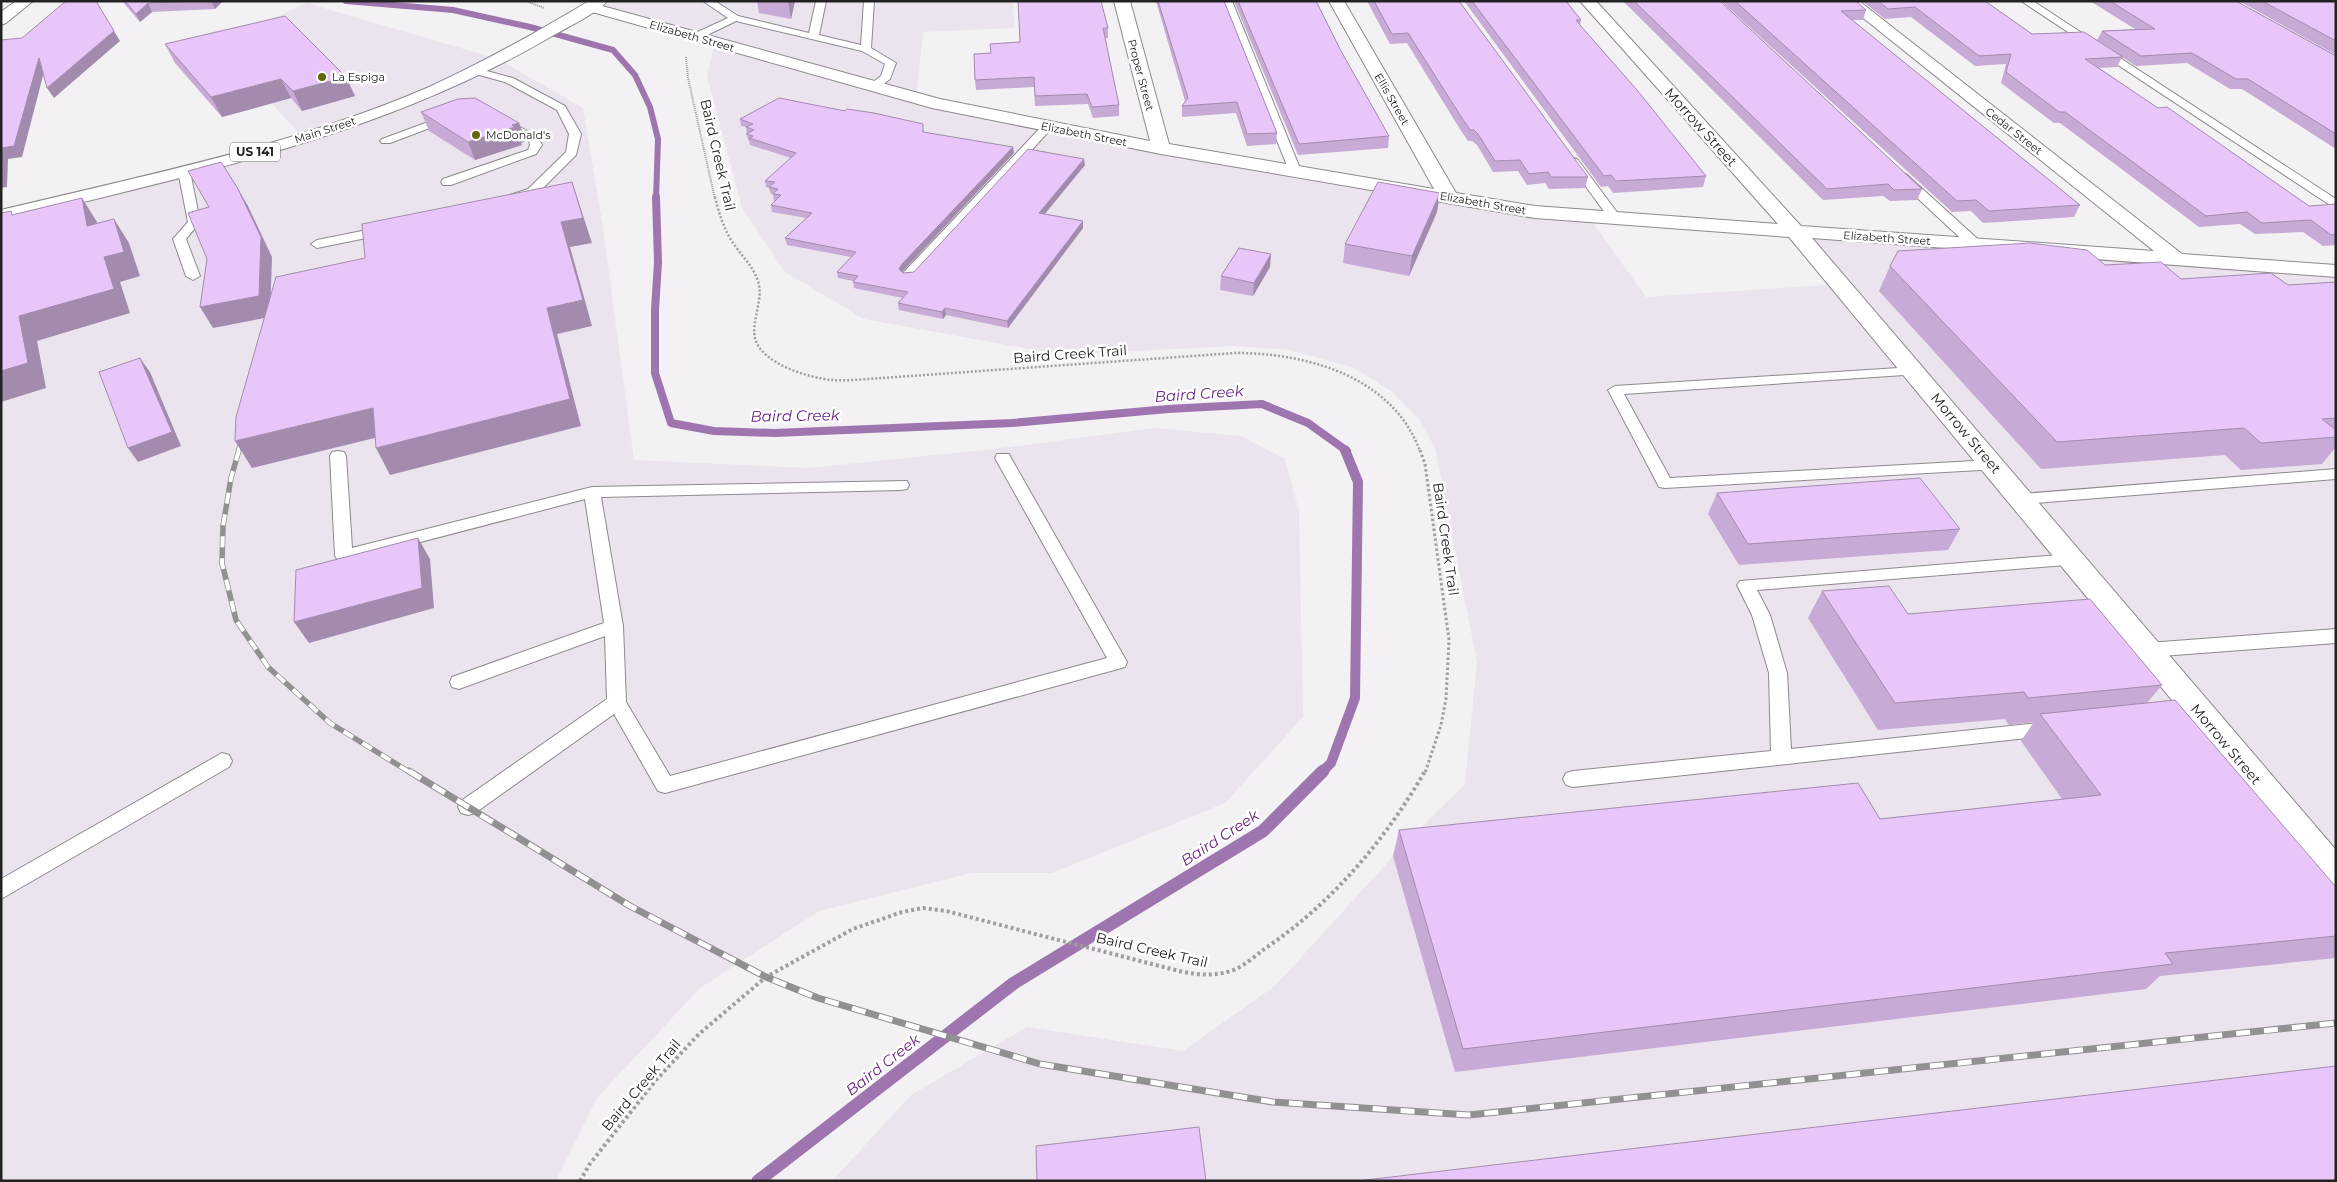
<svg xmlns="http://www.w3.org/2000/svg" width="2337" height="1182" font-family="Montserrat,sans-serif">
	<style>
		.built { fill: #ebe4ee }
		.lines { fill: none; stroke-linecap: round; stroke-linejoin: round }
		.stream-far3 { stroke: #9e75af; stroke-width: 6 }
		.stream-far2 { stroke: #9e75af; stroke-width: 8 }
		.stream-far1 { stroke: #9e75af; stroke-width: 10 }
		.stream { stroke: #9e75af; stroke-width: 13 }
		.service-casing { stroke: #8c8a8d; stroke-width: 2 }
		.minor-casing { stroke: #8c8a8d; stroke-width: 2 }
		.primary-casing { stroke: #8c8a8d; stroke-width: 2 }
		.path-far3 { stroke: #a09ea0; stroke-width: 2; stroke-dasharray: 1 1; stroke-linecap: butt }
		.path-far2 { stroke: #a09ea0; stroke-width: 2.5; stroke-dasharray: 2 2; stroke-linecap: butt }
		.path-far1 { stroke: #a09ea0; stroke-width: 3; stroke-dasharray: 2.5 2.5; stroke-linecap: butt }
		.path { stroke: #a09ea0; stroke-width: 4; stroke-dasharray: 3 3; stroke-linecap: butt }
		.service { fill: #fff; fill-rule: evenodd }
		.minor { fill: #fff; fill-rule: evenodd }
		.primary { fill: #fff; fill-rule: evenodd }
		.rail-far2-casing { stroke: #919092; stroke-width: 4.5 }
		.rail-far1-casing { stroke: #919092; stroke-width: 5.5 }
		.rail-casing { stroke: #919092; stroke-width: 7 }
		.rail-far2 { stroke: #fff; stroke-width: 3; stroke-dasharray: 9; stroke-linecap: butt }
		.rail-far1 { stroke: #fff; stroke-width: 4; stroke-dasharray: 11; stroke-linecap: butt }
		.rail { stroke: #fff; stroke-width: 5; stroke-dasharray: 14; stroke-linecap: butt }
		.wall { fill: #c8aad6 }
		.shaded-wall { fill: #a38bae }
		.building { fill: #e9c6f9; stroke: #a38bae }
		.poi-dot { fill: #646703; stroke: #fff; stroke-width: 2 }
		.labels { text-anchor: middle; stroke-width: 5; stroke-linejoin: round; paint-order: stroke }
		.far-street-label { font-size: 11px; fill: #232223; stroke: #fff }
		.far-poi-label { font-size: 11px; fill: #232223; stroke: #fff; text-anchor: start }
		.shield { fill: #fff; stroke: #656465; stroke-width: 1 }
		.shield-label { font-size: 12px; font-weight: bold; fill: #232223 }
		.street-label { font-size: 14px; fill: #232223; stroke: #fff }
		.water-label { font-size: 15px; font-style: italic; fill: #651e7f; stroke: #fff }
	</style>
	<rect width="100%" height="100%" fill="#f3f1f4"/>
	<path class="built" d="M 600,1 L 1013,1 L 1014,28 L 923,32 L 916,99 L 1030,124 L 1588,216 L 1646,297 L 1840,284 L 1796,232 L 2336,271 L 2336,1181 L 832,1181 L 911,1095 L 1027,1027 L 1183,1051 L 1275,986 L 1407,841 L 1465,784 L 1477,662 L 1435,448 L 1419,419 L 1391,391 L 1352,367 L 1289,350 L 1234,346 L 1076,354 L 1045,352 L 864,319 L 785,272 L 742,208 L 707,76 L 715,42 L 590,7 Z
		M 307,3 L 498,59 L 583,108 L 603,228 L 634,460 L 809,468 L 994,449 L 1155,428 L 1241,436 L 1285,459 L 1299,511 L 1303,717 L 1225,803 L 1052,873 L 971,873 L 819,911 L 700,988 L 596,1099 L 556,1181 L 1,1181 L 1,216 L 303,138 L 218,43 Z"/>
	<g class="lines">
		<path class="stream-far3" d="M 346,1 L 453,10 L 530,27 L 613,50 L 635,75 L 650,107 L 658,139 L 656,199"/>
		<path class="stream-far2" d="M 656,197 L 658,262 L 655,310 L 655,373 L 671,423 L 714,431 L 774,433 L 1012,423 L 1168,409 L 1262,404 L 1308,423 L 1347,451"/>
		<path class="stream-far1" d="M 1321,773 L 1331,763 L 1355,698 L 1358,482 L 1345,450"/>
		<path class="stream" d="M 758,1181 L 1014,983 L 1263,831 L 1323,771"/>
		<defs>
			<path id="service" d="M 703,1 L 715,1 L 738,16 L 809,33 L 816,1 L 826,1 L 819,35 L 861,45 L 864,1 L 874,1 L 871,48 L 896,63 L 890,79 L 877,89 L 869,89 L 869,85 L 881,76 L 885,64 L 862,51 L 736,21 L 699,39 L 691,39 L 691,35 L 728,18 Z
				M 1222,1 L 1232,1 L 1301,171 L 1299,174 L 1295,175 L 1289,171 Z
				M 2021,1 L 2033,1 L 2336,199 L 2336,209 Z
				M 476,68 L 513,78 L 565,106 L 581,134 L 576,155 L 536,195 L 514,202 L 508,198 L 510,195 L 528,189 L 566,152 L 569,134 L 557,110 L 505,82 L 472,73 L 472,69 Z
				M 447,115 L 453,118 L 451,120 L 390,143 L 382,143 L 380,141 L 382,139 Z
				M 502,117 L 538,137 L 542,145 L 536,154 L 451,185 L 443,185 L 441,182 L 443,179 L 528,150 L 530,145 L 529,141 L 498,122 L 496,120 Z
				M 1047,124 L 1051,125 L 1053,127 L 1051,129 L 914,278 L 904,278 L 902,275 L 904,272 L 1043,125 Z
				M 1574,158 L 1578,160 L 1619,215 L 1621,218 L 1619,221 L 1611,221 L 1568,162 Z
				M 184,167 L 190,171 L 200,222 L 186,239 L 200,276 L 193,280 L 186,276 L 173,239 L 188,222 L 178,171 Z
				M 1902,173 L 1906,174 L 1981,242 L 1982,245 L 1981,248 L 1971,248 L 1898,180 L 1896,177 Z
				M 387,226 L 393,230 L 391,233 L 317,248 L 311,244 L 317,240 Z
				M 1914,367 L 1921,371 L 1919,374 L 1624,394 L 1670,478 L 1992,460 L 1998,461 L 2000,465 L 1998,469 L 1665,488 L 1659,487 L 1657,483 L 1608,390 L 1615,386 Z
				M 338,451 L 344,452 L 346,456 L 352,548 L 592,487 L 907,481 L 909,485 L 907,489 L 901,490 L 601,497 L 623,626 L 626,702 L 670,776 L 1107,658 L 995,458 L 997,454 L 1009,454 L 1011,458 L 1127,662 L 1125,667 L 1118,669 L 665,793 L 658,791 L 614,714 L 475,813 L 468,815 L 461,813 L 458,807 L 461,801 L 607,699 L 605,636 L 459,689 L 452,687 L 450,682 L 452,677 L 604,623 L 585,499 L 344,562 L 338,560 L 335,556 L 330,456 L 332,452 Z
				M 2336,469 L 2336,479 L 2021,504 L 2015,503 L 2013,499 L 2015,495 L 2021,494 Z
				M 2072,554 L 2078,556 L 2081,560 L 2078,564 L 1757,590 L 1770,615 L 1787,673 L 1791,749 L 2049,722 L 2056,725 L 2059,730 L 2056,735 L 1573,787 L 1566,785 L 1563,779 L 1566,773 L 1573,771 L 1771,751 L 1769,673 L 1752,615 L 1737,585 L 1740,581 Z
				M 2336,629 L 2336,643 L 2148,657 L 2142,655 L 2139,650 L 2142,645 L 2148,643 Z
				M 222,753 L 229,755 L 232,761 L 229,767 L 1,899 L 1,879 Z"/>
			<path id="minor" d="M 16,1 L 33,1 L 6,23 L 1,25 L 1,12 Z
				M 1114,1 L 1130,1 L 1169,144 L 1434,189 L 1329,1 L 1344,1 L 1456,193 L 1535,206 L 1778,224 L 1580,1 L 1596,1 L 1801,226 L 2154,251 L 1842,1 L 1859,1 L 2182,254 L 2336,265 L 2336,277 L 1812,238 L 2336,850 L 2336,888 L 2324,884 L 1789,237 L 1535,218 L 1161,154 L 932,108 L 585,10 L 582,7 L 590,2 L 595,4 L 940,99 L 1150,141 Z"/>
			<path id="primary" d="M 589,1 L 607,1 C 600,12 560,31 547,39 C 378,137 188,176 1,222 L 1,210 C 145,175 293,146 429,87 C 484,62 537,32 589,1 Z"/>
		</defs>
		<use href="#service" class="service-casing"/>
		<use href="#minor" class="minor-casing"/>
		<use href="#primary" class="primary-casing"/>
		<path class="path-far3" d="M 526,1 L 544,8
			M 686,57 L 688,78 L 715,199"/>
		<path class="path-far2" d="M 715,197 C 719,214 725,233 736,247 C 745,260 752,265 758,281 C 764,299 751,321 755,338 C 761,364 810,378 832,380 C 848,381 866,379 882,378 L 1235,353 C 1307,353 1392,376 1420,451"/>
		<path class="path-far1" d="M 1420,450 L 1425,464 L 1449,640 L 1446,699 L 1441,725 L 1425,773"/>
		<path class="path" d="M 580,1181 L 589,1165 L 656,1080 L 699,1034 L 766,977 L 853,929 L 902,912 L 923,908 L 946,911 L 1183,972 C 1201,975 1214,976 1231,971 C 1243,967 1254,957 1263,950 C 1330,905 1385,841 1425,771"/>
		<use href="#service" class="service"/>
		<use href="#minor" class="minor"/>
		<use href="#primary" class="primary"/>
		<defs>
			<path id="rail-far2" d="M 238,451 L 243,433"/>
			<path id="rail-far1" d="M 239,450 L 231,478 L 223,526 L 222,563 L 236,620 L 268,667 L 330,723 L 411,773"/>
			<path id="rail" d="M 409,771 L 630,906 L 766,977 L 818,998 L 1040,1064 L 1273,1102 L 1469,1115 L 2336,1023"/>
		</defs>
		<use href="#rail-far2" class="rail-far2-casing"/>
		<use href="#rail-far1" class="rail-far1-casing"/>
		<use href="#rail" class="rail-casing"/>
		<use href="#rail-far2" class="rail-far2"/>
		<use href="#rail-far1" class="rail-far1"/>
		<use href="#rail" class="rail"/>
	</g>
	<path class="wall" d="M 122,1 L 223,1 L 215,9 L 152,12 L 140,22 Z
		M 757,1 L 795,1 L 791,19 L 759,13 Z
		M 1018,1 L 1108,28 L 1108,38 L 1105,38 L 1119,105 L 1119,116 L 1093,118 L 1088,104 L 1035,106 L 1034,87 L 976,90 L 975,80 L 991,53 L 1020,42 Z
		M 1156,1 L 1224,1 L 1277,133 L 1276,144 L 1247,146 L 1236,113 L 1182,117 L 1182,106 L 1185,101 Z
		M 1234,1 L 1316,1 L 1341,51 L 1389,136 L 1388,148 L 1298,155 Z
		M 1367,1 L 1459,1 L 1588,177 L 1585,188 L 1549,189 L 1545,183 L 1527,185 L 1518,171 L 1493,172 L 1477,145 L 1472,141 L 1468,141 L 1458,126 L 1407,43 L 1390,44 Z
		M 1464,1 L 1566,1 L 1581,20 L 1580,25 L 1706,176 L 1703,187 L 1613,193 L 1608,186 L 1601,187 Z
		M 1623,1 L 1720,1 L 1922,189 L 1917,200 L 1890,201 L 1883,196 L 1823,200 Z
		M 1721,1 L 1856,1 L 1866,10 L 1863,20 L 1852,20 L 2080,205 L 2074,217 L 1983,223 L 1971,211 L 1952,212 Z
		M 1862,1 L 1985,1 L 2032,34 L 2097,40 L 2102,31 L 2135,29 L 2090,1 L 2236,1 L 2336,56 L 2336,149 L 2242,89 L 2230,89 L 2187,63 L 2136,66 L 2122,57 L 2117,67 L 2099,68 L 2158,108 L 2309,206 L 2336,204 L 2336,245 L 2323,246 L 2303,232 L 2255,234 L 2240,224 L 2199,227 L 2060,123 L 2054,123 L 2001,83 L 2006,64 L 1975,66 L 1911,17 L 1885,19 Z
		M 2239,1 L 2336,1 L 2336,55 Z
		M 165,44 L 346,77 L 355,96 L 302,111 L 291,98 L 222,117 L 175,63 Z
		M 421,112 L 519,123 L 526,141 L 521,143 L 522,145 L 475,160 L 429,131 Z
		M 740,119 L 924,130 L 924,132 L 1014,153 L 903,271 L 902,272 L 903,273 L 914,272 L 1085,165 L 1044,214 L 1083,221 L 1083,228 L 1008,328 L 946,315 L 943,319 L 899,310 L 898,303 L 903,298 L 854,288 L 853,281 L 838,278 L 837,272 L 851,257 L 787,245 L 785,238 L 806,218 L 772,212 L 771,205 L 775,201 L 774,201 L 773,194 L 771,194 L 769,188 L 766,187 L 765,181 L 791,158 L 750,145 L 749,141 L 748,140 L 746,127 L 741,126 Z
		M 1440,193 L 1437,212 L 1409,276 L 1343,263 L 1345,244 Z
		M 2105,265 L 2181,279 L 2288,285 L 2336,282 L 2336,447 L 2322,464 L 2241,470 L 2225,455 L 2041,469 L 1879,291 L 1890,266 Z
		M 1270,267 L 1253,296 L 1220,290 L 1221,276 Z
		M 1717,493 L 1960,529 L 1948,550 L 1739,565 L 1708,514 Z
		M 1822,591 L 1908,614 L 2162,685 L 2147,703 L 2336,887 L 2336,958 L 2160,976 L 2146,989 L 1455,1072 L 1393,856 L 1399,830 L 1880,819 L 2062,799 L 2021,741 L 2034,722 L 2009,725 L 2005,719 L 1878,730 L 1808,618 Z"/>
	<path class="shaded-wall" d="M 211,1 L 223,1 L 215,9 Z
		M 788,1 L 795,1 L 791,19 Z
		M 148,3 L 152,12 L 140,22 L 136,14 Z
		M 114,31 L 120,41 L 54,98 L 47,88 Z
		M 39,58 L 45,68 L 22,157 L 8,159 L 7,187 L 1,188 L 1,148 Z
		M 346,77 L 355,96 L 302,111 L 293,91 Z
		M 281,79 L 291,98 L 222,117 L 211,97 Z
		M 519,123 L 526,141 L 521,143 L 522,145 L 475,160 L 468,142 Z
		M 1013,147 L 1014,153 L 903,271 L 900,276 L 899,269 L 902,264 Z
		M 1084,159 L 1085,165 L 1040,220 L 1039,213 Z
		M 572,182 L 592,243 L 570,247 L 592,326 L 557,334 L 581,426 L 390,475 L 376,448 L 547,308 L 561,222 Z
		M 237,187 L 248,206 L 272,257 L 270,317 L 213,328 L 200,307 Z
		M 1440,193 L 1437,212 L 1409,276 L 1412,256 Z
		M 82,198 L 97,222 L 102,250 L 87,226 Z
		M 114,219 L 129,243 L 140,276 L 120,282 L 130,313 L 37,341 L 46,388 L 1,402 L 1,371 L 19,316 L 104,257 Z
		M 1083,221 L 1083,228 L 1008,328 L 1007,321 Z
		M 1271,254 L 1270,267 L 1253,296 L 1254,283 Z
		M 945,308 L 946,315 L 943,319 L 942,312 Z
		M 140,358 L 150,372 L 181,446 L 138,462 L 128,448 Z
		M 373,408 L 387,435 L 252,468 L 235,441 Z
		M 418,538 L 430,559 L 434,608 L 309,643 L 294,622 Z"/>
	<path class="building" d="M 66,1 L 96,1 L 114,31 L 47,88 L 39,58 L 14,146 L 1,148 L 1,40 L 22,38 Z
		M 125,1 L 200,1 L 148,3 L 136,14 Z
		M 1018,1 L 1101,1 L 1108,28 L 1103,28 L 1119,105 L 1092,107 L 1087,94 L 1035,96 L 1034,77 L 975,80 L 974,54 L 991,53 L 990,44 L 1020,42 Z
		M 1158,1 L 1224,1 L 1277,133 L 1247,134 L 1237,102 L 1182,106 L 1188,98 Z
		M 1238,1 L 1316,1 L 1341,51 L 1389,136 L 1299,144 Z
		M 1374,1 L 1459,1 L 1588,177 L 1551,177 L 1548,172 L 1529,174 L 1520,160 L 1495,161 L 1478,134 L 1474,130 L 1470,130 L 1460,115 L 1408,33 L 1392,34 Z
		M 1472,1 L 1566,1 L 1581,20 L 1576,20 L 1580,25 L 1637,90 L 1706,176 L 1616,181 L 1611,175 L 1604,176 Z
		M 1634,1 L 1720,1 L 1922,189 L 1894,190 L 1888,184 L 1827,189 Z
		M 1735,1 L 1856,1 L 1866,10 L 1841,11 L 2080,205 L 1989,211 L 1976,200 L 1957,201 Z
		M 1878,1 L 1985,1 L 2032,34 L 2084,32 L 2123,57 L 2085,59 L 2158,108 L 2167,107 L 2309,206 L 2336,204 L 2336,234 L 2331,235 L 2311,220 L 2262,223 L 2247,212 L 2206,216 L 2065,112 L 2059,112 L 2006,72 L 2011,54 L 1979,56 L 1915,7 L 1888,9 Z
		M 2110,1 L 2236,1 L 2336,56 L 2336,134 L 2248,79 L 2236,79 L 2192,53 L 2141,56 L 2102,31 L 2155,29 Z
		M 2262,1 L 2336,1 L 2336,41 Z
		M 285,16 L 346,77 L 293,91 L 281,79 L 211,97 L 165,44 Z
		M 475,98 L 519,123 L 512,125 L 515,127 L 468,142 L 421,112 L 458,99 Z
		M 779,98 L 845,111 L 847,109 L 874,113 L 923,124 L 923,132 L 1013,147 L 902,264 L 899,269 L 903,273 L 914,272 L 1028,149 L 1084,159 L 1039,213 L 1083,221 L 1007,321 L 945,308 L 942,312 L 898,303 L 908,292 L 853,282 L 858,276 L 837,272 L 856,252 L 785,238 L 812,213 L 771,205 L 781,195 L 773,194 L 778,189 L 769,187 L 775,182 L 765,181 L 796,153 L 749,138 L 753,136 L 746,134 L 754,130 L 746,127 L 753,124 L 740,119 Z
		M 221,162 L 237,187 L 261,237 L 259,296 L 200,307 L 207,259 L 188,213 L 209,207 L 188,171 Z
		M 572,182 L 583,218 L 561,222 L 583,300 L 547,308 L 570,399 L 376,448 L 373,408 L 235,441 L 236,417 L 276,277 L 365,258 L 362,224 Z
		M 1378,182 L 1440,193 L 1412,256 L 1345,244 Z
		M 82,198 L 87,226 L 114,219 L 124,252 L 104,257 L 114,289 L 19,316 L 28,363 L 1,371 L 1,213 L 11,211 L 12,215 Z
		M 2030,243 L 2087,250 L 2105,265 L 2161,262 L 2181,279 L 2271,273 L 2288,285 L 2336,282 L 2336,418 L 2322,419 L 2336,430 L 2336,437 L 2261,443 L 2244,428 L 2057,442 L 1890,266 L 1898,251 Z
		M 1239,248 L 1271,254 L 1254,283 L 1221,276 Z
		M 140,358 L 172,432 L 128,448 L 99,372 Z
		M 1920,478 L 1960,529 L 1748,544 L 1717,493 Z
		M 418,538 L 422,588 L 294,622 L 296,570 Z
		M 1889,586 L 1908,614 L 2090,599 L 2162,685 L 2028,698 L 2024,692 L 1895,703 L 1822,591 Z
		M 2175,700 L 2336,887 L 2336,936 L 2165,953 L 2173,964 L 1463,1049 L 1399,830 L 1858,783 L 1880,819 L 2101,795 L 2040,714 Z
		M 2336,1066 L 2336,1181 L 1357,1181 Z
		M 1199,1127 L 1206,1181 L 1037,1181 L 1036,1146 Z"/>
	<g class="poi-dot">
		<circle cx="322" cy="77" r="5"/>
		<circle cx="476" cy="135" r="5"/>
	</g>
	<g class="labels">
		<g class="far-street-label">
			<text transform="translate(692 36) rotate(16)" y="4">Elizabeth Street</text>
			<text transform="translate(1141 75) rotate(75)" y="4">Proper Street</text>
			<text transform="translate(1392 99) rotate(60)" y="4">Ellis Street</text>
			<text transform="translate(325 130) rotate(-18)" y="4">Main Street</text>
			<text transform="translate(2014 131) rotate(38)" y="4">Cedar Street</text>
			<text transform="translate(1084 134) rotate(11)" y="4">Elizabeth Street</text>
			<text transform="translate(1483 203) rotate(10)" y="4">Elizabeth Street</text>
			<text transform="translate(1887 238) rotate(4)" y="4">Elizabeth Street</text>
		</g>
		<g class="far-poi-label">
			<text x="332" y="81">La Espiga</text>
			<text x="486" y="139">McDonald's</text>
		</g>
		<rect class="shield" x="230" y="142.5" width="50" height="19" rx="4"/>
		<g class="shield-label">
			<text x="255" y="156">US 141</text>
		</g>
		<g class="street-label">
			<text transform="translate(1701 127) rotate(48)" y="5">Morrow Street</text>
			<text transform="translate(718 155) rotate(77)" y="5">Baird Creek Trail</text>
			<text transform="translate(1070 354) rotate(-4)" y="5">Baird Creek Trail</text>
			<text transform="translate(1966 433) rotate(50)" y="5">Morrow Street</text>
			<text transform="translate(1446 539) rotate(82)" y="5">Baird Creek Trail</text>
			<text transform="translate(2226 744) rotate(50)" y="5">Morrow Street</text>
			<text transform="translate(1152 950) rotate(13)" y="5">Baird Creek Trail</text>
			<text transform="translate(641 1085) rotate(-50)" y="5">Baird Creek Trail</text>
		</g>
		<g class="water-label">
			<text transform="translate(1199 394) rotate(-4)" y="5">Baird Creek</text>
			<text transform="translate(795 416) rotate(-1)" y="5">Baird Creek</text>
			<text transform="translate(1220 838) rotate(-33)" y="5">Baird Creek</text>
			<text transform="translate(883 1065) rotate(-38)" y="5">Baird Creek</text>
		</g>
	</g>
	<rect width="2337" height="1182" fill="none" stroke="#232223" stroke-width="5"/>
</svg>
